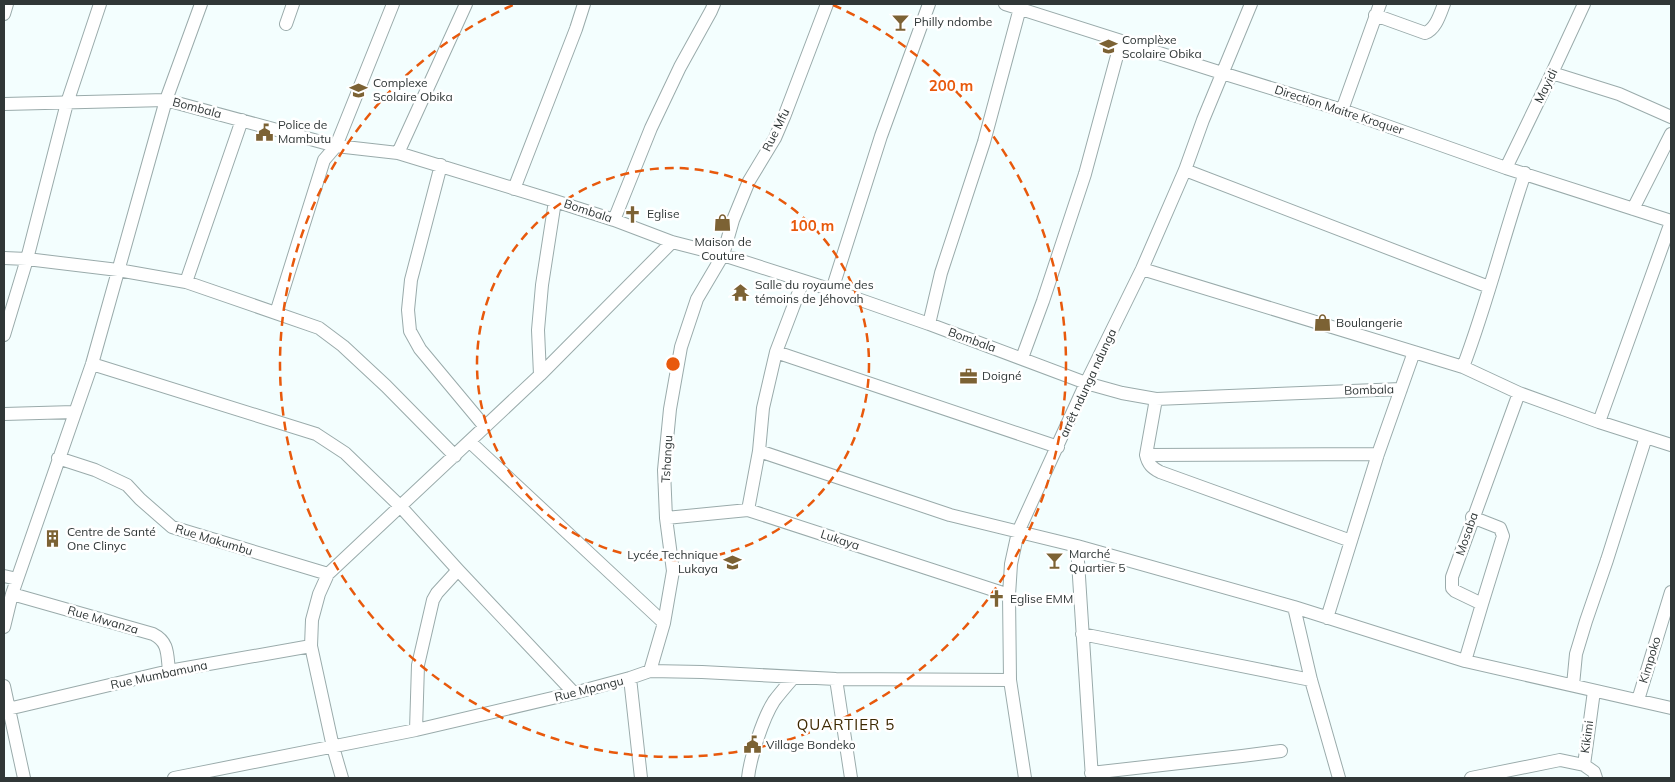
<svg xmlns="http://www.w3.org/2000/svg" width="1675" height="782" font-family="Mulish,sans-serif">
	<style>
		.lines { fill: none; stroke-linecap: round; stroke-linejoin: round }
		.minor-casing { stroke: #9aabab; stroke-width: 14 }
		.minor { stroke: #fff; stroke-width: 12 }
		.ring { fill: none; stroke: #e8590c; stroke-width: 2.5; stroke-dasharray: 9 6 }
		.labels { text-anchor: middle; stroke-width: 5; stroke-linejoin: round; paint-order: stroke }
		.poi-label { font-size: 12px; fill: #303737; stroke: #fff; text-anchor: start }
		.street-label { font-size: 12px; fill: #303737; stroke: #fff }
		.quarter-label { font-size: 15px; letter-spacing: 1px; fill: #3c2801; stroke: #fff }
		.centre { fill: #e8590c; stroke: #fff; stroke-width: 2.5 }
		.ring-label { font-size: 15px; text-anchor: middle; font-weight: bold; fill: #e8590c; stroke: #fff; stroke-width: 5; stroke-linejoin: round; paint-order: stroke }
	</style>
	<rect width="100%" height="100%" fill="#f3fefe"/>
	<g class="lines">
		<defs>
			<path id="minor" d="M 1005,4 L 1222,73 L 1342,110 L 1506,168 L 1671,221
				M 4,14 L 7,4
				M 1375,15 L 1425,33 C 1436,29 1440,14 1444,4
				M 286,24 L 293,4
				M 1552,73 L 1619,94 L 1671,117
				M 4,104 L 166,100 L 336,146 L 398,153 L 555,201 L 614,220 L 672,242 L 723,255 L 832,290 L 929,324 L 1086,383 L 1122,393 L 1156,399 L 1401,389
				M 1342,110 L 1380,4
				M 398,153 L 466,4
				M 441,165 L 411,280 L 408,310 L 410,331 L 420,349 L 485,427
				M 1506,168 L 1552,73 L 1584,4
				M 1185,170 L 1489,287
				M 514,189 L 576,29 L 584,4
				M 1633,209 L 1671,134
				M 614,220 L 651,128 L 680,67 L 711,11 L 714,4
				M 4,258 L 27,259 L 118,270 L 186,282 L 319,328 L 343,346 L 386,386 L 455,456
				M 1142,269 L 1463,367 L 1519,393 L 1599,422 L 1671,445
				M 186,282 L 242,120
				M 832,290 L 881,136 L 929,4
				M 276,313 L 324,160 L 336,146 L 393,4
				M 929,324 L 941,273 L 984,142 L 1020,8
				M 4,335 L 27,259 L 67,103 L 100,4
				M 776,352 L 1058,447
				M 1022,358 L 1043,301 L 1085,174 L 1121,41
				M 92,364 L 316,434 L 345,453 L 401,507 L 458,570 L 574,693
				M 1463,367 C 1487,304 1503,238 1525,173
				M 540,375 L 538,330 L 542,285 L 555,201
				M 1156,399 L 1146,455 C 1148,464 1152,468 1160,472 L 1351,541
				M 4,414 L 74,412
				M 1599,422 L 1671,222
				M 470,442 L 664,623
				M 759,451 L 950,515 L 1077,546 L 1294,607 L 1465,661 L 1671,708
				M 1146,455 L 1378,454
				M 58,458 L 95,470 L 127,485 L 140,499 L 172,527 L 328,574
				M 748,510 L 759,451 L 763,408 L 776,352 L 803,281
				M 1472,517 L 1500,528 L 1503,536 L 1482,604
				M 666,518 L 748,510 L 1009,595
				M 1077,546 L 1092,778
				M 4,576 L 17,579
				M 12,594 L 153,634 C 169,642 167,654 169,671
				M 1294,607 L 1311,680 L 1339,778
				M 1327,618 L 1378,454 L 1414,352
				M 4,627 L 12,594 L 92,364 L 166,100 L 201,4
				M 1082,634 L 1311,680
				M 1465,661 L 1482,604 L 1455,591 L 1452,588 L 1452,577 L 1519,393
				M 650,671 L 664,623 L 673,571 L 666,518 L 664,470 L 670,409 L 681,347 L 697,299 L 723,255 L 733,220 L 749,181 L 775,138 L 784,117 L 827,4
				M 630,678 L 641,778
				M 836,679 L 851,778
				M 1573,685 L 1576,654 L 1586,621 L 1607,560 L 1646,437
				M 4,686 L 24,778
				M 1594,691 L 1584,765 L 1594,772 L 1596,778
				M 1638,700 L 1671,592
				M 8,709 L 169,671 L 311,646
				M 416,730 L 418,665 L 433,600 L 437,593 L 458,570
				M 1091,773 L 1242,756 L 1281,751
				M 174,778 L 416,730 L 574,693 L 630,678 L 650,671 L 702,672 L 836,679 L 1010,680
				M 342,778 L 333,747 L 311,646 L 312,620 L 319,594 L 328,574 L 540,375 L 672,242
				M 748,778 C 750,758 763,718 774,701 C 780,693 787,685 794,677
				M 1025,778 L 1010,680 L 1009,595 L 1011,564 L 1018,532 L 1086,383 L 1142,269 L 1185,170 L 1203,120 L 1251,4
				M 1471,778 L 1560,760 L 1584,765"/>
		</defs>
		<use href="#minor" class="minor-casing"/>
		<use href="#minor" class="minor"/>
	</g>
	<g class="ring">
		<circle cx="673" cy="364" r="196"/>
		<path d="M833 5A393 393 0 1 1 513 5"/>
	</g>
	<defs>
		<symbol id="bar-bare" viewBox="-9 -9 18 18"><path d="M-6-5H6L.8 .8V4.5H3.5V6h-7V4.5H-.8V.8Z" fill="#7c6234" stroke="#fff" stroke-width="2.5" paint-order="stroke"/></symbol>
		<symbol id="school-bare" viewBox="-9 -9 18 18"><path d="M0-5L7-2L0 1L-7-2ZM-4 1L0 2.5L4 1V4Q0 6-4 4Z" fill="#7c6234" stroke="#fff" stroke-width="2.5" paint-order="stroke"/></symbol>
		<symbol id="civic-bare" viewBox="-9 -9 18 18"><path d="M-.6-6.5H3V-4.5H.6V-3L4-1V1h2V6H-6V1h2V-1L-.6-3ZM-1.2 2.5V6h2.4V2.5Z" fill="#7c6234" stroke="#fff" stroke-width="2.5" paint-order="stroke"/></symbol>
		<symbol id="church-bare" viewBox="-9 -9 18 18"><path d="M-1.2-6h2.4v3.5h3.3v2.4h-3.3V6h-2.4V-.1h-3.3v-2.4h3.3Z" fill="#7c6234" stroke="#fff" stroke-width="2.5" paint-order="stroke"/></symbol>
		<symbol id="shop-bare" viewBox="-9 -9 18 18"><path d="M-5-2.5h2.3a2.7 3.5 0 0 1 5.4 0H5L5.5 6h-11ZM-1.5-2.5h3a1.5 2.3 0 0 0-3 0Z" fill="#7c6234" stroke="#fff" stroke-width="2.5" paint-order="stroke"/></symbol>
		<symbol id="temple-bare" viewBox="-9 -9 18 18"><path d="M0-6L5-2H3V0L6.5 2.5H4V6H1.5V3h-3V6H-4V2.5H-6.5L-3 0V-2H-5Z" fill="#7c6234" stroke="#fff" stroke-width="2.5" paint-order="stroke"/></symbol>
		<symbol id="office-bare" viewBox="-9 -9 18 18"><path d="M-6-3h4V-5.5h4V-3h4V5H-6ZM-1-4.5V-3h2v-1.5ZM-6 0V1H6V0Z" fill="#7c6234" stroke="#fff" stroke-width="2.5" paint-order="stroke"/></symbol>
		<symbol id="building-bare" viewBox="-9 -9 18 18"><path d="M-4-6H4V6H1V3H-1V6H-4ZM-2.5-4.3h1.7v1.8h-1.7ZM.8-4.3h1.7v1.8H.8ZM-2.5-1h1.7V.8h-1.7ZM.8-1h1.7V.8H.8Z" fill="#7c6234" stroke="#fff" stroke-width="2.5" paint-order="stroke"/></symbol>
	</defs>
	<g fill-rule="evenodd">
		<use href="#bar-bare" x="888" y="10" width="25" height="25"/>
		<use href="#school-bare" x="1096" y="34" width="25" height="25"/>
		<use href="#school-bare" x="346" y="78" width="25" height="25"/>
		<use href="#civic-bare" x="252" y="120" width="25" height="25"/>
		<use href="#church-bare" x="620" y="202" width="25" height="25"/>
		<use href="#shop-bare" x="710" y="210" width="25" height="25"/>
		<use href="#temple-bare" x="728" y="280" width="25" height="25"/>
		<use href="#shop-bare" x="1310" y="310" width="25" height="25"/>
		<use href="#office-bare" x="956" y="364" width="25" height="25"/>
		<use href="#building-bare" x="40" y="526" width="25" height="25"/>
		<use href="#bar-bare" x="1042" y="548" width="25" height="25"/>
		<use href="#school-bare" x="720" y="550" width="25" height="25"/>
		<use href="#church-bare" x="984" y="586" width="25" height="25"/>
		<use href="#civic-bare" x="740" y="732" width="25" height="25"/>
	</g>
	<g class="labels">
		<g class="poi-label">
			<text x="914" y="26">Philly ndombe</text>
			<text x="1122" y="44">Complèxe<tspan x="1122" dy="14">Scolaire Obika</tspan></text>
			<text x="373" y="87">Complexe<tspan x="373" dy="14">Scolaire Obika</tspan></text>
			<text x="278" y="129">Police de<tspan x="278" dy="14">Mambutu</tspan></text>
			<text x="647" y="218">Eglise</text>
			<text x="723" y="246" text-anchor="middle">Maison de<tspan x="723" dy="14">Couture</tspan></text>
			<text x="755" y="289">Salle du royaume des<tspan x="755" dy="14">témoins de Jéhovah</tspan></text>
			<text x="1336" y="327">Boulangerie</text>
			<text x="982" y="380">Doigné</text>
			<text x="67" y="536">Centre de Santé<tspan x="67" dy="14">One Clinyc</tspan></text>
			<text x="1069" y="558">Marché<tspan x="1069" dy="14">Quartier 5</tspan></text>
			<text x="718" y="559" text-anchor="end">Lycée Technique<tspan x="718" dy="14">Lukaya</tspan></text>
			<text x="1010" y="603">Eglise EMM</text>
			<text x="766" y="749">Village Bondeko</text>
		</g>
		<g class="street-label">
			<text transform="translate(1546 86) rotate(-64)" y="4">Mayidi</text>
			<text transform="translate(197 108) rotate(15)" y="4">Bombala</text>
			<text transform="translate(1339 110) rotate(18)" y="4">Direction Maitre Kroquer</text>
			<text transform="translate(776 130) rotate(-64)" y="4">Rue Mfu</text>
			<text transform="translate(588 211) rotate(18)" y="4">Bombala</text>
			<text transform="translate(972 340) rotate(20)" y="4">Bombala</text>
			<text transform="translate(1088 383) rotate(-65)" y="4">arrêt ndunga ndunga</text>
			<text transform="translate(1369 390) rotate(-2)" y="4">Bombala</text>
			<text transform="translate(667 459) rotate(-87)" y="4">Tshangu</text>
			<text transform="translate(1467 534) rotate(-71)" y="4">Mosaba</text>
			<text transform="translate(214 540) rotate(17)" y="4">Rue Makumbu</text>
			<text transform="translate(840 540) rotate(18)" y="4">Lukaya</text>
			<text transform="translate(103 620) rotate(16)" y="4">Rue Mwanza</text>
			<text transform="translate(1650 660) rotate(-73)" y="4">Kimpoko</text>
			<text transform="translate(159 675) rotate(-12)" y="4">Rue Mumbamuna</text>
			<text transform="translate(589 689) rotate(-14)" y="4">Rue Mpangu</text>
			<text transform="translate(1587 737) rotate(-82)" y="4">Kikimi</text>
		</g>
		<g class="quarter-label">
			<text x="846" y="730">QUARTIER 5</text>
		</g>
	</g>
	<circle cx="673" cy="364" r="8" class="centre"/>
	<g class="ring-label">
		<text x="951" y="91">200 m</text>
		<text x="812" y="231">100 m</text>
	</g>
	<rect width="1675" height="782" fill="none" stroke="#303737" stroke-width="10"/>
</svg>
